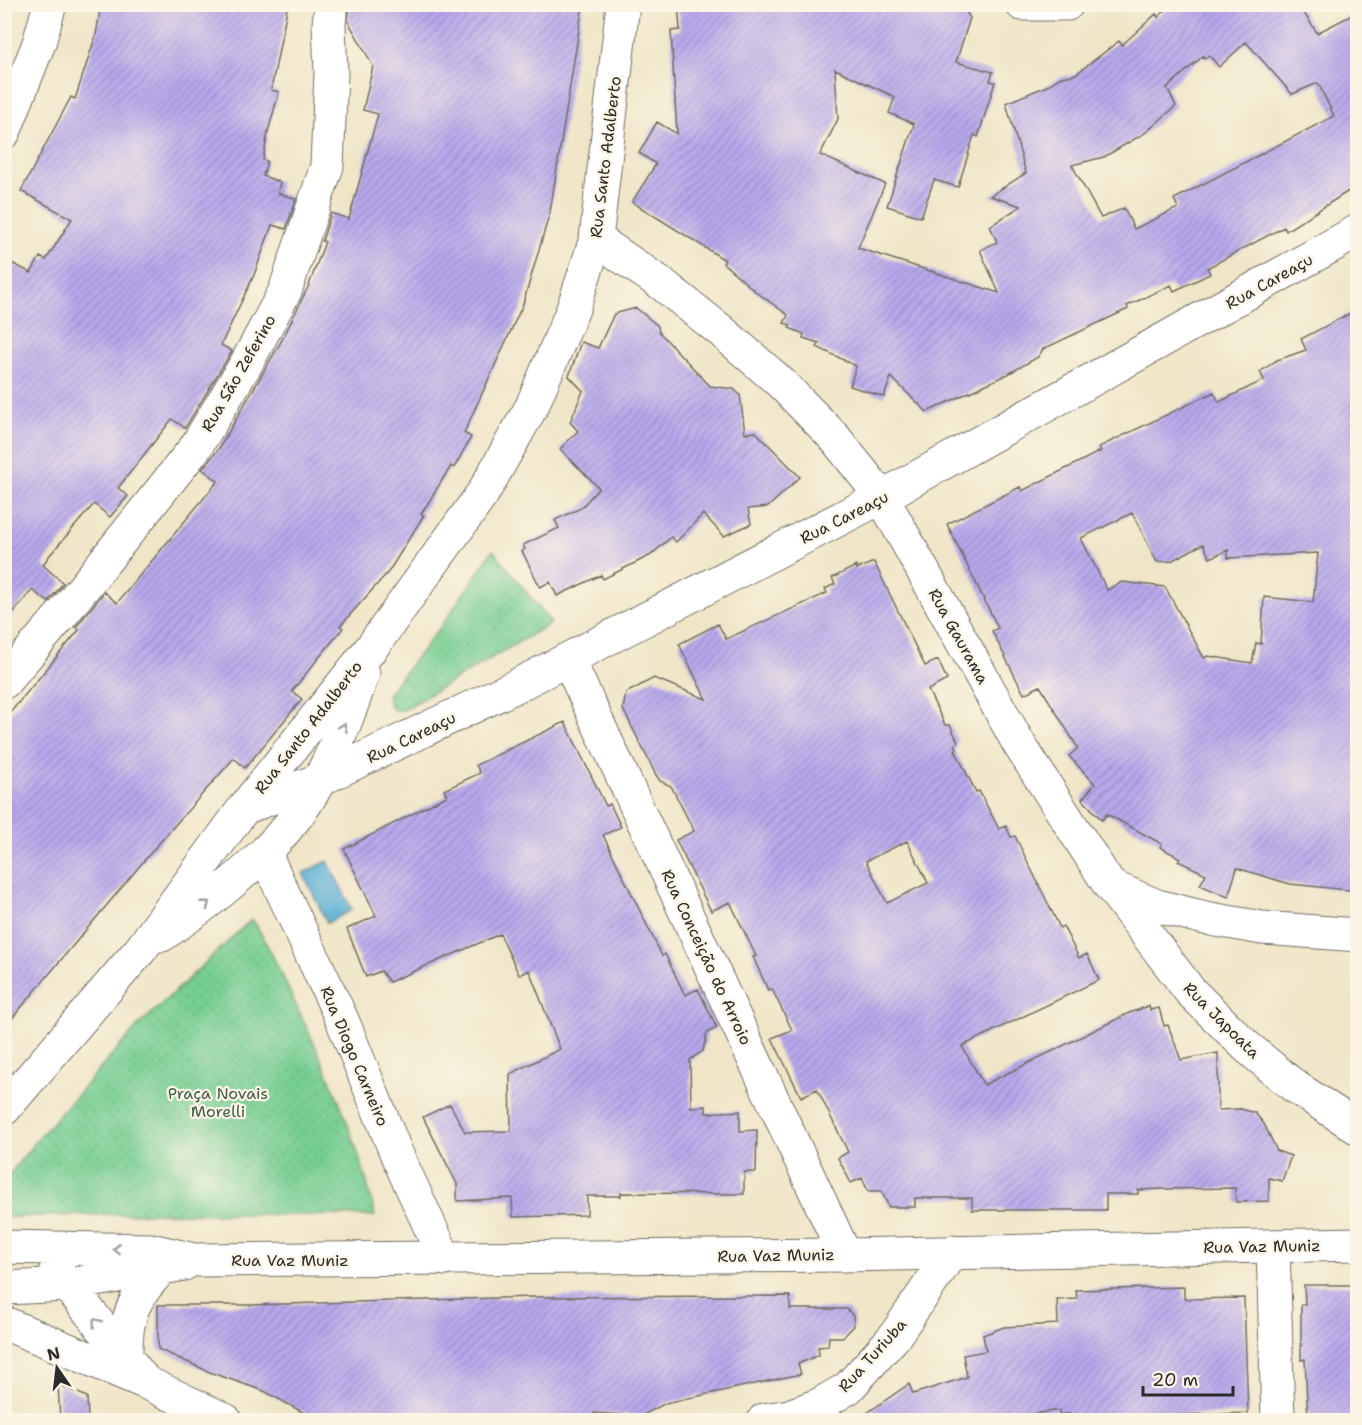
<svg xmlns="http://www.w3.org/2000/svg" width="1362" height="1425" font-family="'Shantell Sans',sans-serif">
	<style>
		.park { fill: url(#park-dots); stroke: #507c5e; stroke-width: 1.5 }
		.water { fill: #58add4; stroke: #426c80; stroke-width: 1.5 }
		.building { fill: url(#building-hatch); fill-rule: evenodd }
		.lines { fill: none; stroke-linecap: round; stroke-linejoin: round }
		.minor-casing { stroke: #706c62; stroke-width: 35 }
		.major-casing { stroke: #706c62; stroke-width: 35 }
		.minor { stroke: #fff; stroke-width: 33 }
		.major { stroke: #fff; stroke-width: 33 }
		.oneway { stroke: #a0a0a0 }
		.labels { text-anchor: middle; stroke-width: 4.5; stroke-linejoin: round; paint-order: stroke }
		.street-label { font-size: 16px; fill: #2b2b2b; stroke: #fcf5e5 }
		.park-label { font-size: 16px; fill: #415c4a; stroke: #fcf5e5 }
	</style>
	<defs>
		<pattern id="park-dots" width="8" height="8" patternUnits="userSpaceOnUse" patternTransform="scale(1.5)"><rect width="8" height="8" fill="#75cd92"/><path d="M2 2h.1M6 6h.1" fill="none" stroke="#65b07e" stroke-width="1.8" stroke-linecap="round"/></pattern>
		<pattern id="building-hatch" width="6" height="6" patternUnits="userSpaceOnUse" patternTransform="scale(1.5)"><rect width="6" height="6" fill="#b8a9ed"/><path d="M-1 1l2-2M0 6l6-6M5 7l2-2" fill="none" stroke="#968ac0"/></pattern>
	</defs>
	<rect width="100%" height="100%" fill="#fcf5e5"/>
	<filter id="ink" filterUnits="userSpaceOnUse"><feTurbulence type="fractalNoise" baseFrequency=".0167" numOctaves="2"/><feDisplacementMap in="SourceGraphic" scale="12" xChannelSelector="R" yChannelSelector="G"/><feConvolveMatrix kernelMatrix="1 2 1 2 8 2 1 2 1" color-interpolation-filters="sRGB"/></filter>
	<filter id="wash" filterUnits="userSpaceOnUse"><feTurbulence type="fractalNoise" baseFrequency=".008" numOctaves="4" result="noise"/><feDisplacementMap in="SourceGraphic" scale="24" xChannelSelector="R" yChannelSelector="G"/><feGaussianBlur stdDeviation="1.35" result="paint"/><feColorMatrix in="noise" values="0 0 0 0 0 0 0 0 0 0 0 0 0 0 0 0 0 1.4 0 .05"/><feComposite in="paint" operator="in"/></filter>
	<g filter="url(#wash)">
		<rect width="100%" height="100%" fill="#f0e5c7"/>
		<path class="park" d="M 493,550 L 551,623 L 403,710 L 394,710 L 390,706 L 387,695 L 445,621 Z
			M 252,919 C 268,943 280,971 292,997 C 326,1067 359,1140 375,1216 L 162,1213 L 5,1217 L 5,1180 L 35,1142 L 138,1026 Z"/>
		<path class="water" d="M 328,861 L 352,910 L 327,923 L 303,873 Z"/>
		<g id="blocks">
			<path class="building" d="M 101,4 L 288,4 L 271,90 L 279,92 L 268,132 L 263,160 L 267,161 L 263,176 L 280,182 L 278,193 L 296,199 L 286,229 L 272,225 L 254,275 L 221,345 L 232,351 L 185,428 L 172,419 L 118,488 L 128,496 L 110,517 L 94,504 L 49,556 L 43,565 L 63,583 L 48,602 L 32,590 L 4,624 L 4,259 L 31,273 L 40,257 L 46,260 L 72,219 L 21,191 L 71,97 L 75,99 L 96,35 Z
				M 350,4 L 583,4 L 550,212 L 523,304 L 464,433 L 471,437 L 454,468 L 451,466 L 421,514 L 424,515 L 389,571 L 340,626 L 343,628 L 292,691 L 302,699 L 245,768 L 234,758 L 153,850 L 4,1028 L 4,720 L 79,630 L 76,627 L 104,592 L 117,603 L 218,481 L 202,469 L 218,450 L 282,340 L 309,285 L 325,242 L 322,241 L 331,213 L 349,219 L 378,114 L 363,110 L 373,66 L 348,21 Z
				M 678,4 L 961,4 L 970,18 L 956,62 L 993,72 L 990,81 L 995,82 L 978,137 L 974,135 L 958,187 L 934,180 L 921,217 L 887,206 L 914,124 L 889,113 L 895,97 L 835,69 L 838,119 L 820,155 L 885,184 L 858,248 L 999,293 L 980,250 L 997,242 L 990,226 L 1021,206 L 990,196 L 1026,173 L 1006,103 L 1047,86 L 1059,78 L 1076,74 L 1119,41 L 1122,45 L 1156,14 L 1158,17 L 1172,4 L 1298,4 L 1317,33 L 1358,12 L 1358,185 L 1286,231 L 1284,227 L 1207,268 L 1210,274 L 1174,291 L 1171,285 L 1127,306 L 1128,309 L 1043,349 L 1038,357 L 1008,374 L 927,412 L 891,377 L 884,397 L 850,386 L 856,366 L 817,347 L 819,343 L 803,338 L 804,334 L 789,328 L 791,325 L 784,323 L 788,315 L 756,292 L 723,263 L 725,260 L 632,202 L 656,164 L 639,153 L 657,122 L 677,134 L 671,31 L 680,30 ZM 1246,42 L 1292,94 L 1318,83 L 1334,116 L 1174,199 L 1178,208 L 1134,229 L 1124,208 L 1101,218 L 1072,165 L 1104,157 L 1145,133 L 1176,106 L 1167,88 L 1203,56 L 1205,59 L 1209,55 L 1219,67 Z
				M 636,308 L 658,326 L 659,332 L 710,386 L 734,389 L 740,395 L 745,433 L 756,432 L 800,477 L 768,507 L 748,509 L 751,524 L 724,536 L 703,514 L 676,542 L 671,537 L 651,555 L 603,579 L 601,575 L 557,596 L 550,582 L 540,587 L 522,551 L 525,549 L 523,545 L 559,528 L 555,520 L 581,508 L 599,488 L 560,449 L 578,431 L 570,422 L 583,391 L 569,376 L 581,342 L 598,348 L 614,314 Z
				M 1358,309 L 1358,891 L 1290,884 L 1237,868 L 1228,897 L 1200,885 L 1206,874 L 1178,861 L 1180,858 L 1160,847 L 1162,844 L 1107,814 L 1102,820 L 1082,799 L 1095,784 L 1069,756 L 1078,748 L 1040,686 L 1024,694 L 992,631 L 998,628 L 947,524 L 1020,487 L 1022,491 L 1101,451 L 1099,447 L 1214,392 L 1219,402 L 1264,380 L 1260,372 L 1277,360 L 1306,350 L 1301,339 ZM 1132,513 L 1157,562 L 1171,561 L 1203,544 L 1210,558 L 1228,550 L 1228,558 L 1318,553 L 1313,602 L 1264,597 L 1261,644 L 1256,643 L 1252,663 L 1208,656 L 1204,658 L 1165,587 L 1122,582 L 1107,590 L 1081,538 Z
				M 874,562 L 925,666 L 938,660 L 947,680 L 928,690 L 945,725 L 950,725 L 958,742 L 955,744 L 957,749 L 955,750 L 976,792 L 979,791 L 999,829 L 1006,826 L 1011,837 L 1015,836 L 1060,928 L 1063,926 L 1079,958 L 1087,954 L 1099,980 L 962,1046 L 984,1085 L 1129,1013 L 1149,1006 L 1150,1010 L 1159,1008 L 1164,1026 L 1168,1025 L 1181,1060 L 1218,1053 L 1218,1110 L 1241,1109 L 1255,1113 L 1264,1124 L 1277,1151 L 1291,1156 L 1282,1181 L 1269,1178 L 1269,1201 L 1236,1202 L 1235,1188 L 1163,1189 L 1138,1190 L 1138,1194 L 1106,1194 L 1106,1210 L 972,1210 L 972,1198 L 915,1198 L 915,1207 L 889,1207 L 881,1191 L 868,1191 L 862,1178 L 851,1183 L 838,1158 L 848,1152 L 817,1089 L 801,1097 L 772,1038 L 792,1030 L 772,989 L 768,990 L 753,957 L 756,956 L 730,902 L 711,911 L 676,840 L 694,831 L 671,786 L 660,781 L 656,775 L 623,709 L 626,693 L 654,678 L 706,699 L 679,644 L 718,624 L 726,639 L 827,593 L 825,589 L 835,584 L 832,578 L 856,566 L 857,569 ZM 907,841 L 928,883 L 887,903 L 866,861 Z
				M 565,722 L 606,806 L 610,804 L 621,827 L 603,835 L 662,956 L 665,954 L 685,995 L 698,989 L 717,1028 L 707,1033 L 703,1051 L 690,1060 L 691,1107 L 706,1106 L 706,1113 L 740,1111 L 740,1131 L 757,1130 L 756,1172 L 744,1172 L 744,1194 L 621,1193 L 621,1196 L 587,1196 L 587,1215 L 513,1217 L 512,1198 L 457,1201 L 457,1184 L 423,1117 L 450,1104 L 465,1132 L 511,1131 L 510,1074 L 560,1049 L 529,970 L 519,975 L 500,934 L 389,982 L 381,971 L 366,977 L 347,929 L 376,916 L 344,849 L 447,796 L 444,790 L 480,773 L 476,765 Z
				M 1304,1285 L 1358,1285 L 1358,1420 L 1308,1420 L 1305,1359 L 1301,1360 L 1301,1304 L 1305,1304 Z
				M 1184,1287 L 1184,1299 L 1244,1298 L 1248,1413 L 1076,1418 L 1076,1414 L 1059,1414 L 1059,1410 L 993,1420 L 857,1420 L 909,1384 L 913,1394 L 967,1377 L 963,1355 L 986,1351 L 983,1335 L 1004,1327 L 1058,1324 L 1057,1300 L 1077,1299 L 1076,1290 Z
				M 790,1296 L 790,1309 L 847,1309 L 853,1316 L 854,1326 L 843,1337 L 829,1337 L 828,1346 L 818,1347 L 819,1355 L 798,1364 L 801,1374 L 666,1403 L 641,1416 L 594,1413 L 595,1420 L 317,1420 L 264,1391 L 212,1373 L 158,1349 L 158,1305 L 249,1305 L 533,1297 Z
				M 58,1384 L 87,1397 L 88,1420 L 60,1420 Z"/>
		</g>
	</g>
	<g filter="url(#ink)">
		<use href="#blocks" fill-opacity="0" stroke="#706c62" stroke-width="1.5"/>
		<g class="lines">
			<defs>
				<path id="minor" d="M 1022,4 L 1067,4
					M 596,239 L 662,284 L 720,330 L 780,382 L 834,437 L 882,497 L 1019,744 L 1110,886 L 1157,906 L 1205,918 L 1262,928 L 1358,935
					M 568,659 L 845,1255
					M 4,682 L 64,612 L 195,448 L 246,364 L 285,291 L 327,166 L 331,73 L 329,24 L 331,4
					M 244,808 L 319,780 L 514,687 L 882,497 L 1358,231
					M 265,854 L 343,1022 L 397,1155 L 445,1259
					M 1111,887 L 1190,991 L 1246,1046 L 1294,1086 L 1358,1128
					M 162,935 C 220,896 288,842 320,779 C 337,745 351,709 363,673
					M 4,1109 L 141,949 L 244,808 L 372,647 L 483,493 L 532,406 L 573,309 L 596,239 L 623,4
					M 1273,1246 L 1278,1420
					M 4,1247 L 151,1250 L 195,1260 L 845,1255 L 1358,1244
					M 56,1270 L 143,1379
					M 4,1288 L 68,1285 L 184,1264
					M 4,1323 L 147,1383 L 225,1420
					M 126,1359 C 125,1316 132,1300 161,1269
					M 764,1420 L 789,1416 L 819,1405 L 848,1388 L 894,1337 L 952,1252"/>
				<path id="major" d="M 4,132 L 39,43 L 50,4"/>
			</defs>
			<use href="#minor" class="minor-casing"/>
			<use href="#major" class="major-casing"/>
			<use href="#minor" class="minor"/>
			<use href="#major" class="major"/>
		</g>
		<defs><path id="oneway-chevron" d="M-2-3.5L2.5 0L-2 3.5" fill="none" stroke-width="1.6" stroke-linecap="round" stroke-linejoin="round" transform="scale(1.5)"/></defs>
		<g class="oneway">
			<use href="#oneway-chevron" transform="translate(343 727) rotate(-66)"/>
			<use href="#oneway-chevron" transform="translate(206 904) rotate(-39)"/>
			<use href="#oneway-chevron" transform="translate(117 1249) rotate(-179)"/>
			<use href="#oneway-chevron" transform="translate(96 1322) rotate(-129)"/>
		</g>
	</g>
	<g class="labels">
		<g class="street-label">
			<text transform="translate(605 157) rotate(-83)" y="6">Rua Santo Adalberto</text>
			<text transform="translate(1269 281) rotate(-29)" y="6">Rua Careaçu</text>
			<text transform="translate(238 373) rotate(-60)" y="6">Rua São Zeferino</text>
			<text transform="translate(844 517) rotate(-27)" y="6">Rua Careaçu</text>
			<text transform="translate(959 636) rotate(61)" y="6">Rua Gaurama</text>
			<text transform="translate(308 727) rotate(-52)" y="6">Rua Santo Adalberto</text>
			<text transform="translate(411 737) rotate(-26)" y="6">Rua Careaçu</text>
			<text transform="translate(707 957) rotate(65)" y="6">Rua Conceição do Arroio</text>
			<text transform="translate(1222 1020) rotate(45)" y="6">Rua Japoata</text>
			<text transform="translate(355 1056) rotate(67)" y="6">Rua Diogo Carneiro</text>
			<text transform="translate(1262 1246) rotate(-1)" y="6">Rua Vaz Muniz</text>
			<text transform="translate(776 1255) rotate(-1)" y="6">Rua Vaz Muniz</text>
			<text x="290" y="1266">Rua Vaz Muniz</text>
			<text transform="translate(872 1355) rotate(-48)" y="6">Rua Turiuba</text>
		</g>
		<g class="park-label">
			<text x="218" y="1099">Praça Novais<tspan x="218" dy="18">Morelli</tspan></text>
		</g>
	</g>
	<rect width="1362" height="1425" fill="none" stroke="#fcf5e5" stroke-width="24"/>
	<g transform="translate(57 1368) rotate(346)" stroke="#fcf5e5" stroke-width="4.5" paint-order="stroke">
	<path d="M0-4.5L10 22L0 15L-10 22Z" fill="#2b2b2b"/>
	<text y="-9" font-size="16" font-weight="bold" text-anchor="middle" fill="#2b2b2b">N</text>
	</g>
	<path d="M1143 1386v9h90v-9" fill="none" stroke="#2b2b2b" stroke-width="3"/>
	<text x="1152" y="1386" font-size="18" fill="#2b2b2b" stroke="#fcf5e5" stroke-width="4.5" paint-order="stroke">20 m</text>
</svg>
